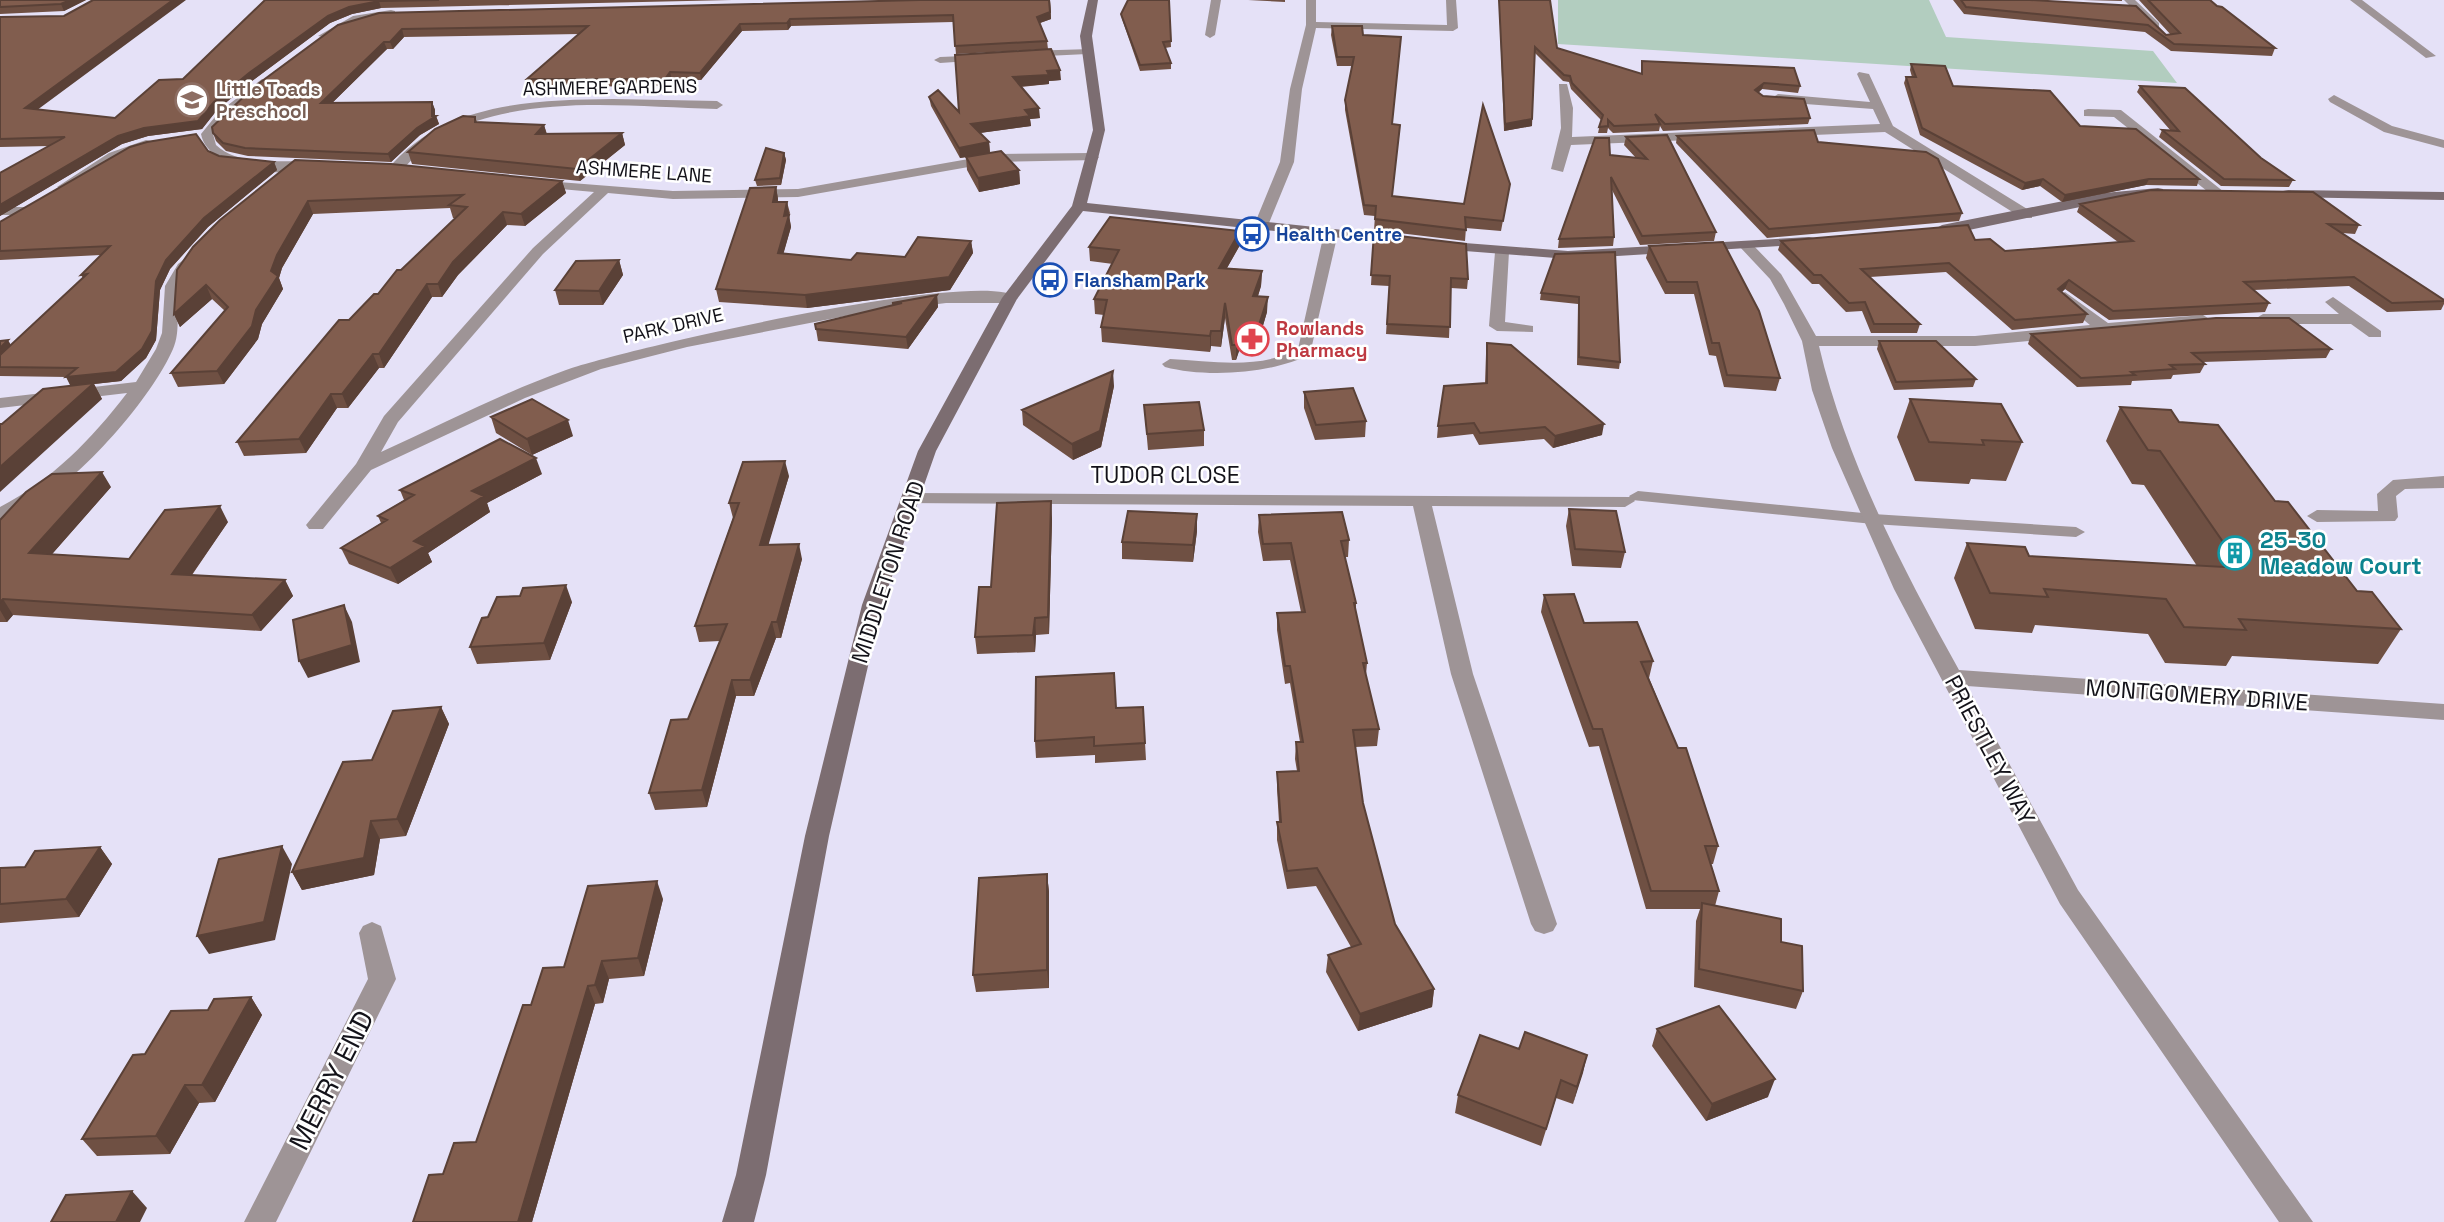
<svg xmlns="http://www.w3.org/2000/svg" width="2444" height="1222" font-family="'Space Grotesk',sans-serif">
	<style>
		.green { fill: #b2cdbf }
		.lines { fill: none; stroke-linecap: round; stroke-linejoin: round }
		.lane { fill: #9e9496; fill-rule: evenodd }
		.street { fill: #9e9496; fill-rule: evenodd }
		.secondary { fill: #7c6d71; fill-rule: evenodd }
		.wall { fill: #6f5043 }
		.shaded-wall { fill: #5a4137 }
		.building { fill: #815d4e; stroke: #5a4137; stroke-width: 2 }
		.labels { text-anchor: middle; stroke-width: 5; stroke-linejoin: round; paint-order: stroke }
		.far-street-label { font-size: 19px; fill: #131219; stroke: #fff }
		.far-education-label { font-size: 19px; font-weight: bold; fill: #785e54; stroke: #fff; text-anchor: start }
		.far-transit-label { font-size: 19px; font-weight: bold; fill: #164399; stroke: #fff; text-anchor: start }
		.far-health-label { font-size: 19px; font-weight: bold; fill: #be3a42; stroke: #fff; text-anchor: start }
		.street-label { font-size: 23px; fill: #131219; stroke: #fff }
		.culture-label { font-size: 23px; font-weight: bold; fill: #0d838f; stroke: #fff; text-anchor: start }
		.near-street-label { font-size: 28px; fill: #131219; stroke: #fff }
	</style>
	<rect width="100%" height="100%" fill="#e5e1f7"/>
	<path class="green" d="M 1558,0 L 1929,0 L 1946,37 L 2153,51 L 2177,83 L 1558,44 Z"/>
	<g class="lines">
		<path class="lane" d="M 1211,0 L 1221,0 L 1215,35 L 1210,38 L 1205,35 Z
			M 1331,229 L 1338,233 L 1310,354 C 1273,374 1206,378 1165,367 L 1162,364 L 1170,359 C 1213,361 1258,370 1298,349 L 1324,233 Z
			M 1638,491 L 1873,514 L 2076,527 L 2085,532 L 2076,537 L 1873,524 L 1632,500 L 1629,496 Z"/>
		<path class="street" d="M 1306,0 L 1316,0 L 1316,22 L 1447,25 L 1446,0 L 1456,0 L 1458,28 L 1453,31 L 1316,28 L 1302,89 L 1294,162 L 1269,223 L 1262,227 L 1255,223 L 1280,162 L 1290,89 L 1306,25 Z
			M 2124,0 L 2135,0 L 2159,23 L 2159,27 L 2151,27 Z
			M 2350,0 L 2362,0 L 2436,56 L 2426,58 Z
			M 391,10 L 395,11 L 395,15 L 360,21 L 328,38 L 318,36 L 353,16 Z
			M 1091,49 L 1091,53 L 1087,54 L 1026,57 L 1020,54 L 1026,51 Z
			M 988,55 L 988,59 L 984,60 L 940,63 L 934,60 L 940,57 Z
			M 1859,72 L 1869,74 L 1893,126 L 2032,212 L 2032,218 L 2022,218 L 1885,132 L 1571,145 L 1563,172 L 1551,169 L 1561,128 L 1559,84 L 1567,84 L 1573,108 L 1572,137 L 1880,124 L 1873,109 L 1778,102 L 1772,98 L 1778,94 L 1870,102 L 1857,74 Z
			M 262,79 L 266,80 L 266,86 L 227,118 L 213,134 L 216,145 C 246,173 304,153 321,167 L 319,170 C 287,177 208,172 201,134 L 219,112 Z
			M 2334,95 L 2392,126 L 2444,140 L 2444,148 L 2384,132 L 2330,102 L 2328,99 Z
			M 613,99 L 717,101 L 723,105 L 717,109 C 629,107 527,93 445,134 C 427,142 414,158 400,172 L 388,169 C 443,102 534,100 613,99 Z
			M 2088,109 L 2121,110 L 2224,192 L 2212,195 L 2114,117 L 2084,116 L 2084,110 Z
			M 146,140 L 151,141 L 151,147 L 119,159 L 69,190 L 57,187 L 109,153 Z
			M 1092,153 L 1099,157 L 1097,160 L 997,162 L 798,197 L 673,199 L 608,193 L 543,254 L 398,422 L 381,452 C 443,424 502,393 566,370 C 620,350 986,266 1018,298 L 1010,303 L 946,303 L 851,315 L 687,347 L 601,369 L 525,398 L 371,470 L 323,529 L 309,529 L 306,525 L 356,464 L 384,416 L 533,248 L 594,192 L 538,187 L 533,186 L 533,180 L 673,191 L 798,189 L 997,154 Z
			M 0,207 L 25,207 L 32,211 L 25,215 L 0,215 Z
			M 1746,242 L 1751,243 L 1781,274 L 1816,336 L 1975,336 L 2090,325 L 2059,300 L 2057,297 L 2065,292 L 2108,323 L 2203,315 L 2211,320 L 2203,325 L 1975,346 L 1819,346 C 1846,461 1902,567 1959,670 L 2444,704 L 2444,720 L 1967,686 L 2078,890 L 2313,1222 L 2279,1222 L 2060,904 L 1894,589 L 1832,448 L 1812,390 L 1802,341 L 1784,304 L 1770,279 L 1739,246 Z
			M 1502,248 L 1509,252 L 1505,322 L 1533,326 L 1533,332 L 1497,331 L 1489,326 L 1495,252 Z
			M 195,251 L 202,255 C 195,265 184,273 180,285 C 174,306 182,328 173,349 C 149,404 59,506 0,521 L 0,507 C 52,480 91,440 127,393 L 0,408 L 0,398 L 136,382 L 156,349 L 162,333 L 165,286 L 178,264 Z
			M 2333,297 L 2381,331 L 2381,337 L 2369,337 L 2351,324 L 2263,324 L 2255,319 L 2263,314 L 2339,314 L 2325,302 Z
			M 2444,476 L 2444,488 L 2405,489 L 2396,496 L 2398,517 L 2395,521 L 2317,522 L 2307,516 L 2317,510 L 2378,511 L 2377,494 L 2393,480 Z
			M 910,493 L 1632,497 L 1635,501 L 1625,507 L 1432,506 L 1473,674 L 1557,924 L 1553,931 L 1544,934 L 1535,931 L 1531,924 L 1451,674 L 1413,506 L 903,503 L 900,499 L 903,495 Z
			M 372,922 L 381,926 L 396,979 L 276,1222 L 244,1222 L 368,979 L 359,933 L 363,926 Z"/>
		<path class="secondary" d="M 1088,0 L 1098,0 L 1092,36 L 1105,130 L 1087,203 L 1400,236 L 1407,240 L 1400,244 L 1083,211 L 1017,299 L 936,451 L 882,605 L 829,836 L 766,1175 L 754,1222 L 722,1222 L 736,1175 L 805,836 L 862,605 L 918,451 L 1002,298 L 1072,206 L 1093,130 L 1080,36 Z
			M 2158,188 L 2163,189 L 2163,195 L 2104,202 L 1969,230 L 1942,233 L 1935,229 L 1942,225 L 2104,193 Z
			M 2288,190 L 2444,192 L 2444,200 L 2283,197 L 2283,191 Z
			M 1809,237 L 1814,238 L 1814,244 L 1568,259 L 1439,249 L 1432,245 L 1439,241 L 1568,251 Z"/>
	</g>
	<path class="wall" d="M 0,0 L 86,0 L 64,11 L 0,14 Z
		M 265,0 L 732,0 L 381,8 L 352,14 L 330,23 L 252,81 L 217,110 L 202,129 L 148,136 L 122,144 L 0,216 L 0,173 L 50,146 L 0,147 L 0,17 L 38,110 L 115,118 L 183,79 Z
		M 1050,0 L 1051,19 L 1040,23 L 1047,41 L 1048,49 L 956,54 L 953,22 L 791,26 L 788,30 L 742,31 L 701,80 L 672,80 L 667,86 L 529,87 L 527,79 L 579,34 L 404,37 L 393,49 L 387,49 L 332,103 L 432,102 L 435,110 L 435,116 L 436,116 L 439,124 L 420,135 L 391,162 L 248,156 L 226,151 L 216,141 L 213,133 L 338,25 Z
		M 1169,0 L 1171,47 L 1165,48 L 1171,63 L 1171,69 L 1140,71 L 1122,19 L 1121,14 Z
		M 1248,0 L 1285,0 L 1285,2 Z
		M 1499,0 L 1550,0 L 1557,48 L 1641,74 L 1642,61 L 1800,86 L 1798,93 L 1762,89 L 1758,93 L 1763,96 L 1810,118 L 1808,124 L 1663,131 L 1660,126 L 1659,131 L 1613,133 L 1608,128 L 1607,133 L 1598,133 L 1601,120 L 1571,89 L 1569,82 L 1563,81 L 1535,53 L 1532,126 L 1504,131 Z
		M 1953,0 L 2030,0 L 2136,6 L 2166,35 L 2171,35 L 2139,0 L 2210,0 L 2217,6 L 2275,48 L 2272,56 L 2171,51 L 2145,32 L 1964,14 Z
		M 2083,0 L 2122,0 L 2122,1 Z
		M 1332,26 L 1363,35 L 1392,124 L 1393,196 L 1464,204 L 1508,194 L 1501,231 L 1466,228 L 1465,241 L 1374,230 L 1375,216 L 1364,215 L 1345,110 L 1345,100 L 1352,66 L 1337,66 L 1331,35 Z
		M 955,55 L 1061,80 L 1049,81 L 1049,84 L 1021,87 L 1040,118 L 1030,119 L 1031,126 L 980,133 L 989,142 L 990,153 L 1019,170 L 1020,184 L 979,192 L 967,170 L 966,157 L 960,158 L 931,106 L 929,97 L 959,112 Z
		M 1911,64 L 1953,86 L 2080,126 L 2199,179 L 2197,186 L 2146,185 L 2062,202 L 2040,186 L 2022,190 L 1920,135 L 1904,83 L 1906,77 L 1912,77 L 1910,70 Z
		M 2140,86 L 2261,158 L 2293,180 L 2289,187 L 2221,186 L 2159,137 L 2162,130 L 2171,131 L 2137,92 Z
		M 475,117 L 477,122 L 544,125 L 547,134 L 622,133 L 625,145 L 580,181 L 412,164 L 408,152 Z
		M 1677,136 L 1818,142 L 1962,213 L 1959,221 L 1767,238 L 1676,143 Z
		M 1626,137 L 1716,232 L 1714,241 L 1640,245 L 1612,190 L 1614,237 L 1613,246 L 1558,248 L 1559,239 L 1610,155 L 1636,158 L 1624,145 Z
		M 208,151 L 219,156 L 274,162 L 277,170 L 208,227 L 170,269 L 160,290 L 156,340 L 146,358 L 121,381 L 94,384 L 102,399 L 2,424 L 71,386 L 67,377 L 0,376 L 0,341 L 11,345 L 83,278 L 81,275 L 101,255 L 0,260 L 0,222 Z
		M 784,153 L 786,160 L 781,185 L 757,186 L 755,180 Z
		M 295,160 L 562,181 L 566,193 L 525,226 L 507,225 L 458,275 L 442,297 L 432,297 L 384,368 L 379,368 L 348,408 L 337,408 L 306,453 L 244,456 L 237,442 L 349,320 L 378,294 L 455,218 L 453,218 L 450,208 L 313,214 L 282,268 L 279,278 L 283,289 L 262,324 L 258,339 L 224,384 L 178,387 L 171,373 L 225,311 L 212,299 L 180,327 L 174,314 Z
		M 776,187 L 778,199 L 778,202 L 787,202 L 790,213 L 789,216 L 791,227 L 783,254 L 851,260 L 905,257 L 971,241 L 973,253 L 950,290 L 807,308 L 719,302 L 716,289 Z
		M 2080,204 L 2359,225 L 2355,234 L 2342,233 L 2444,300 L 2444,304 L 2441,310 L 2387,312 L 2349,286 L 2254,290 L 2269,303 L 2265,312 L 2109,320 L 2065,289 L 2062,292 L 2087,314 L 2083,323 L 2012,330 L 1946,272 L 1870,277 L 1920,324 L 1917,333 L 1871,333 L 1862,311 L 1846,312 L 1819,284 L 1812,284 L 1778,250 L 1781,241 L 1975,240 L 2005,251 L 2118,242 L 2077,212 Z
		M 1374,233 L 1468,279 L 1467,289 L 1451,288 L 1449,338 L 1386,334 L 1389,286 L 1371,285 Z
		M 1723,242 L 1780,378 L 1776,391 L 1724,387 L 1716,356 L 1709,355 L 1694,294 L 1665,294 L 1646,258 L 1649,246 Z
		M 1240,245 L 1227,268 L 1262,271 L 1261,286 L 1258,296 L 1267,312 L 1256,349 L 1240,348 L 1236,360 L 1232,360 L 1225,318 L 1221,347 L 1211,346 L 1210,352 L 1102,342 L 1101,327 L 1104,315 L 1095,314 L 1094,299 L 1113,264 L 1090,261 L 1089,247 Z
		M 1555,254 L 1620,362 L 1619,369 L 1577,365 L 1578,304 L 1540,300 L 1541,293 Z
		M 619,260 L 623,275 L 603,305 L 559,305 L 555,290 Z
		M 937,295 L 938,307 L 908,349 L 818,341 L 816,329 L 892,306 L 892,303 Z
		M 2031,334 L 2331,349 L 2326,358 L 2203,362 L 2205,364 L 2200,373 L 2173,375 L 2171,379 L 2132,381 L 2131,385 L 2077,387 L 2028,344 Z
		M 1879,341 L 1976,379 L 1973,387 L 1894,390 L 1877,349 Z
		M 1487,343 L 1602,435 L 1553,448 L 1544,439 L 1479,445 L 1473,434 L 1437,438 L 1438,426 L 1485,383 L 1486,354 Z
		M 1114,386 L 1101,447 L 1073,460 L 1023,425 L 1022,410 Z
		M 1304,392 L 1366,421 L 1365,437 L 1315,440 L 1304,408 Z
		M 1910,399 L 2022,442 L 2006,481 L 1971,479 L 1969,484 L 1915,481 L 1897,437 Z
		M 1144,405 L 1204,430 L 1204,446 L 1148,450 Z
		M 2120,407 L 2179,422 L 2275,501 L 2357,591 L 2401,629 L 2378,664 L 2232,656 L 2226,666 L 2165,663 L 2148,634 L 2035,625 L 2032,633 L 1975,629 L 1954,578 L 1967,543 L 2029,556 L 2197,566 L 2144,485 L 2132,484 L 2106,441 Z
		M 491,417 L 573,436 L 532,455 L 496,433 Z
		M 542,474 L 487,503 L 490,512 L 428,553 L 432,562 L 398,584 L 349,564 L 341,548 L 381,523 L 378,516 L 404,500 L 400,490 Z
		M 789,476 L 768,544 L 802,559 L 781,638 L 776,638 L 754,696 L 736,696 L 707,807 L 655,810 L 649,793 L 688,719 L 720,641 L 699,642 L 695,626 L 733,518 L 729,503 Z
		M 111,487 L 52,554 L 129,559 L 228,522 L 192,575 L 285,580 L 293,596 L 261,631 L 13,615 L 7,622 L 0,622 L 0,520 Z
		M 1569,509 L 1625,552 L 1621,568 L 1572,566 L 1566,526 Z
		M 1259,515 L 1349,540 L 1348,557 L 1345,557 L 1356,603 L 1356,612 L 1367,663 L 1366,675 L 1379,729 L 1377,746 L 1355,747 L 1363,803 L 1395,924 L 1434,989 L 1432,1007 L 1358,1031 L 1326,972 L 1328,955 L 1351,947 L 1316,886 L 1287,889 L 1277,840 L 1277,822 L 1279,822 L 1277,789 L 1277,772 L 1297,771 L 1295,759 L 1296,742 L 1300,742 L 1290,683 L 1285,684 L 1277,630 L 1277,613 L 1301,612 L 1290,560 L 1263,561 L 1258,532 Z
		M 1052,518 L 1049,634 L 1036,635 L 1035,652 L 977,654 L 975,637 L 991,587 Z
		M 1197,531 L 1193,562 L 1122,559 L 1122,542 Z
		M 1544,595 L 1584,623 L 1653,661 L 1649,678 L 1718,846 L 1713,864 L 1711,864 L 1719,891 L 1715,906 L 1781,942 L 1803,991 L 1796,1009 L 1694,987 L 1696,921 L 1700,909 L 1646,909 L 1599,746 L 1589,747 L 1541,612 Z
		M 520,596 L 572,602 L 550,660 L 477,664 L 470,647 L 488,617 Z
		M 441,707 L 449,724 L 406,836 L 380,839 L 374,875 L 302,890 L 292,872 L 372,760 Z
		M 1143,707 L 1146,760 L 1095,763 L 1095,755 L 1036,758 L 1035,741 L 1116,708 Z
		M 100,847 L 112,864 L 79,917 L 0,923 L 0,868 L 25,867 Z
		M 1047,874 L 1049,892 L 1049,988 L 976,992 L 973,975 Z
		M 663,899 L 644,976 L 609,979 L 603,1003 L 595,1004 L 532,1222 L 413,1222 L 443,1174 L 476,1142 L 531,1005 L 564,967 Z
		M 251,997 L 262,1015 L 215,1102 L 199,1103 L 170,1154 L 97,1156 L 82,1139 L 145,1054 L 208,1010 Z
		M 1657,1029 L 1768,1097 L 1706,1121 L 1652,1046 Z
		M 1519,1049 L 1587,1055 L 1573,1104 L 1556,1098 L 1541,1146 L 1455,1113 L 1458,1095 Z"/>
	<path class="shaded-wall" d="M 70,0 L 86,0 L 64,11 L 61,4 Z
		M 173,0 L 186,0 L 29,116 L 25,108 Z
		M 1050,0 L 1051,19 L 1037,24 L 1037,17 Z
		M 379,1 L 381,8 L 352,14 L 330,23 L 252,81 L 217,110 L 202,129 L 148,136 L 122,144 L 0,216 L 0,205 L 118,136 L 214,102 L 249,73 L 328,16 L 349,7 Z
		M 790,19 L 791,26 L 788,30 L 787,23 Z
		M 740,24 L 742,31 L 701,80 L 700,73 Z
		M 402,29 L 404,37 L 393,49 L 390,42 Z
		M 384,42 L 387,49 L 324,111 L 321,103 Z
		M 1060,70 L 1061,80 L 1049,81 L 1049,84 L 1014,87 L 1013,77 L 1047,71 Z
		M 670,72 L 672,80 L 667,86 L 665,79 Z
		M 1764,83 L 1762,89 L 1754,97 L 1755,90 Z
		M 432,102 L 435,110 L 435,117 L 436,116 L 439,124 L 420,135 L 391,162 L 388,154 L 417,128 L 432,116 Z
		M 1039,108 L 1040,118 L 1030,119 L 1031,126 L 972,134 L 971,124 L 1025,110 Z
		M 1532,119 L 1532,126 L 1504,131 L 1505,124 Z
		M 544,125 L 547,136 L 536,134 Z
		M 622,133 L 625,145 L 580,181 L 577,169 Z
		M 989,142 L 990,153 L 960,158 L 959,148 Z
		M 784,153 L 786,160 L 781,185 L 780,178 Z
		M 274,162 L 277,170 L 208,227 L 170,269 L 160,290 L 156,340 L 146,358 L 121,381 L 94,384 L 102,399 L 0,492 L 0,467 L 71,387 L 66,377 L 152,331 L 156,281 L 166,260 L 204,218 Z
		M 1019,170 L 1020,184 L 979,192 L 978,178 Z
		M 2043,179 L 2040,186 L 2022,190 L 2025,183 Z
		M 2149,179 L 2146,185 L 2062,202 L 2065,195 Z
		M 562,181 L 566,193 L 525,226 L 521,214 Z
		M 776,187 L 778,199 L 775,214 L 773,202 Z
		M 308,201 L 313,214 L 282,268 L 279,278 L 283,289 L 262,324 L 258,339 L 224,384 L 217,371 L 252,326 L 256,310 L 277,255 Z
		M 787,202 L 791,227 L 780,266 L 778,253 L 784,216 Z
		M 503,212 L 507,225 L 458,275 L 442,297 L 438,284 L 453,262 Z
		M 1240,231 L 1240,245 L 1219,282 L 1219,268 Z
		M 971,241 L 973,253 L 950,290 L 807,308 L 805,295 Z
		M 619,260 L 623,275 L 603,305 L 599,291 Z
		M 1262,271 L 1261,286 L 1253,311 L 1253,296 Z
		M 2069,280 L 2065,289 L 2055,298 L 2058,289 Z
		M 427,284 L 432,297 L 384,368 L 379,354 Z
		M 206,285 L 212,299 L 180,327 L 174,314 Z
		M 937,295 L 938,307 L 908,349 L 906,337 Z
		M 1268,297 L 1267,312 L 1256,349 L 1256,334 Z
		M 1225,303 L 1225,318 L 1221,347 L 1221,331 Z
		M 1211,331 L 1211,346 L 1210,352 L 1210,336 Z
		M 1240,333 L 1240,348 L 1236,360 L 1236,345 Z
		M 8,340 L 15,352 L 0,365 L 0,348 Z
		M 373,354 L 379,368 L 348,408 L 342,394 Z
		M 1113,371 L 1114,386 L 1101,447 L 1073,460 L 1072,444 Z
		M 331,394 L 337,408 L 306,453 L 299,439 Z
		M 568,420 L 573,436 L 532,455 L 527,439 Z
		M 1604,424 L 1602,435 L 1553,448 L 1555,436 Z
		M 536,458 L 542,474 L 487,503 L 490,512 L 428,553 L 432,562 L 398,584 L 390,568 L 414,541 L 472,491 Z
		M 785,461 L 789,476 L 764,560 L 760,545 Z
		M 102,472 L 111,487 L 39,569 L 29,553 Z
		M 1051,501 L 1052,518 L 1049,634 L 1048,617 Z
		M 220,506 L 228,522 L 181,590 L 172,574 Z
		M 1197,514 L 1197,531 L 1193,562 L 1193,545 Z
		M 799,544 L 802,559 L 781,638 L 777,622 Z
		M 285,580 L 293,596 L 261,631 L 252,615 Z
		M 566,585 L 572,602 L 550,660 L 544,643 Z
		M 3,599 L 13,615 L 7,622 L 0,610 L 0,602 Z
		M 344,605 L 352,622 L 360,662 L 308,678 L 299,661 Z
		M 1035,618 L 1036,635 L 1035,652 L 1033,635 Z
		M 772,622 L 776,638 L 754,696 L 750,680 Z
		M 732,680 L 736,696 L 707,807 L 702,790 Z
		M 441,707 L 449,724 L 406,836 L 397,819 Z
		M 371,821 L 380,839 L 374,875 L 302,890 L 292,872 Z
		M 282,846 L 292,864 L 275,940 L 209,954 L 197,936 Z
		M 100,847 L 112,864 L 79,917 L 66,899 Z
		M 1047,874 L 1049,892 L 1049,988 L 1047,970 Z
		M 657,881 L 663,899 L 644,976 L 638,958 Z
		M 602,961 L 609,979 L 603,1003 L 595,985 Z
		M 588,986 L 595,1004 L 532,1222 L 518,1222 Z
		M 1434,989 L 1432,1007 L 1358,1031 L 1360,1014 Z
		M 251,997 L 262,1015 L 215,1102 L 202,1085 Z
		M 1587,1055 L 1583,1073 L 1573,1104 L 1577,1087 Z
		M 1775,1079 L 1768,1097 L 1706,1121 L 1712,1104 Z
		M 185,1085 L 199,1103 L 170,1154 L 156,1136 Z
		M 132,1191 L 147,1208 L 140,1222 L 116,1222 Z"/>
	<path class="building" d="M 0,0 L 70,0 L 61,4 L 0,7 Z
		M 93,0 L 173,0 L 25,108 L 115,118 L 159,80 L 183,79 L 265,0 L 439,0 L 379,1 L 349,7 L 328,16 L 249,73 L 214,102 L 198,121 L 144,128 L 118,136 L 0,205 L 0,173 L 65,137 L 0,139 L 0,17 L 64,16 Z
		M 920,0 L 1049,0 L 1050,12 L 1037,17 L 1047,41 L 955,46 L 953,15 L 790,19 L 787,23 L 740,24 L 700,73 L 670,72 L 665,79 L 527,79 L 588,26 L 402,29 L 390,42 L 384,42 L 321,103 L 432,102 L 432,116 L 436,116 L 417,128 L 388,154 L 245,148 L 223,143 L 213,133 L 212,127 L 254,87 L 338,25 L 379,13 Z
		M 1128,0 L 1169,0 L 1171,41 L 1163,42 L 1171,63 L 1140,65 L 1121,14 Z
		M 1499,0 L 1550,0 L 1557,48 L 1642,74 L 1642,61 L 1794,68 L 1800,86 L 1764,83 L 1755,90 L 1763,96 L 1804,99 L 1810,118 L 1665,124 L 1655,114 L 1660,124 L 1614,126 L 1608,120 L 1608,126 L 1599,127 L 1603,115 L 1572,83 L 1570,76 L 1564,75 L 1535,47 L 1532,119 L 1505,124 Z
		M 1961,0 L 2030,0 L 2136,6 L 2166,35 L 2180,33 L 2148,0 L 2210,0 L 2217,6 L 2222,7 L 2275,48 L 2174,44 L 2148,25 L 1966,7 Z
		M 1332,26 L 1362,26 L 1363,35 L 1401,37 L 1392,124 L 1400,125 L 1392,196 L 1464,204 L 1483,105 L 1510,184 L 1503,221 L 1465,217 L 1466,230 L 1375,219 L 1376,206 L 1364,205 L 1345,100 L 1354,57 L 1337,57 Z
		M 1051,49 L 1060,70 L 1047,71 L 1049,75 L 1013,77 L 1039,108 L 1025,110 L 1030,116 L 971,124 L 989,142 L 959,148 L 929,97 L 938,90 L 959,112 L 955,55 Z
		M 1911,64 L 1945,66 L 1953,86 L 2050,91 L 2080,126 L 2136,129 L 2199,179 L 2149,179 L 2065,195 L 2043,179 L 2025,183 L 1922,128 L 1906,77 L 1916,77 Z
		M 2140,86 L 2185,88 L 2261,158 L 2293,180 L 2224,179 L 2162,130 L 2179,131 Z
		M 463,116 L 475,117 L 475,122 L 544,125 L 536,134 L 622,133 L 577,169 L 408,152 L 435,129 Z
		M 1814,130 L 1818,142 L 1926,152 L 1938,159 L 1962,213 L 1769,229 L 1677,136 Z
		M 196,134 L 208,151 L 219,156 L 274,162 L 204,218 L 166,260 L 156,281 L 152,331 L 142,349 L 116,372 L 66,377 L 77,368 L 0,367 L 0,355 L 87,274 L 81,275 L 110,246 L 0,251 L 0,222 L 130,147 L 147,142 Z
		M 1667,135 L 1716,232 L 1642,236 L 1611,177 L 1614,237 L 1559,239 L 1595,138 L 1609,138 L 1610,155 L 1647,159 L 1626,137 Z
		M 766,148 L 784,153 L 780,178 L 755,180 Z
		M 1001,151 L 1019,170 L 978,178 L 966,157 Z
		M 295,160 L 391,164 L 562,181 L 521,214 L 503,212 L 453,262 L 438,284 L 427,284 L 379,354 L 373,354 L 342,394 L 331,394 L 299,439 L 237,442 L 339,320 L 349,320 L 374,294 L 378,294 L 397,270 L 401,270 L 467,207 L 449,205 L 463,195 L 308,201 L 277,255 L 271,271 L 278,276 L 256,310 L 252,326 L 217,371 L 171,373 L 228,307 L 206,285 L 174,314 L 177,270 L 193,247 L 220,220 Z
		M 776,187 L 773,202 L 787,202 L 784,216 L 789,215 L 778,253 L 851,260 L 857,253 L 905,257 L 918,237 L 971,241 L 949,277 L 805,295 L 716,289 L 750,188 Z
		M 2151,190 L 2313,192 L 2359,225 L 2328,224 L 2444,300 L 2444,301 L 2392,303 L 2354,277 L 2244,282 L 2269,303 L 2113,311 L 2069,280 L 2058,289 L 2087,314 L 2015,320 L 1949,263 L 1861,269 L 1920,324 L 1874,324 L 1865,302 L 1849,303 L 1821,275 L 1814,275 L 1781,241 L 1968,225 L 1975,240 L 1990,239 L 2005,251 L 2133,241 L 2080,204 Z
		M 1110,217 L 1240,231 L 1219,268 L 1262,271 L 1253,296 L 1268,297 L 1256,334 L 1240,333 L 1236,345 L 1232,345 L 1225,303 L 1221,331 L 1211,331 L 1210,336 L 1101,327 L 1107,300 L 1094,299 L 1119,250 L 1089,247 Z
		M 1374,233 L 1466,244 L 1468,279 L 1451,278 L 1450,327 L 1387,324 L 1390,276 L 1371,275 Z
		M 1723,242 L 1759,311 L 1780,378 L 1727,375 L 1719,343 L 1712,343 L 1697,282 L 1667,282 L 1649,246 Z
		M 1615,252 L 1620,362 L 1579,357 L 1579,297 L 1541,293 L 1555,254 Z
		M 619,260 L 599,291 L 555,290 L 576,261 Z
		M 937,295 L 906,337 L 816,329 L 815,324 L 902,303 L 892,303 Z
		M 2216,318 L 2289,318 L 2331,349 L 2192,353 L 2205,364 L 2170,365 L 2175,369 L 2131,372 L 2135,375 L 2081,378 L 2031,334 Z
		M 8,340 L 0,348 L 0,341 Z
		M 1879,341 L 1936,341 L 1976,379 L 1896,382 Z
		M 1487,343 L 1511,345 L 1604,424 L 1555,436 L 1545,427 L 1480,433 L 1474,423 L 1438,426 L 1444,386 L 1487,383 Z
		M 1113,371 L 1100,431 L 1072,444 L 1022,410 Z
		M 94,383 L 0,467 L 0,424 L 2,424 L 43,389 Z
		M 1353,388 L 1366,421 L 1316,425 L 1304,392 Z
		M 532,399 L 568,420 L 527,439 L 491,417 Z
		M 1910,399 L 2001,404 L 2022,442 L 1982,440 L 1984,445 L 1929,442 Z
		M 1199,402 L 1204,430 L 1147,434 L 1144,405 Z
		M 2120,407 L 2171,410 L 2179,422 L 2218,425 L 2275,501 L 2288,502 L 2357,591 L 2372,592 L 2401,629 L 2239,619 L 2246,630 L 2184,627 L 2166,599 L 2044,589 L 2048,597 L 1990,593 L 1967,543 L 2025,547 L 2029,556 L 2241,568 L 2160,451 L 2148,450 Z
		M 500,439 L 536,458 L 472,491 L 484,496 L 414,541 L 425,546 L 390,568 L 341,548 L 387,520 L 378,516 L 414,495 L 400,490 Z
		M 785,461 L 760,545 L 799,544 L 777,622 L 772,622 L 750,680 L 732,680 L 702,790 L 649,793 L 671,720 L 688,719 L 727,624 L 695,626 L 739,503 L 729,503 L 743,462 Z
		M 102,472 L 29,553 L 129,559 L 165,510 L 220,506 L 172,574 L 285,580 L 252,615 L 3,599 L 0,602 L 0,520 L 26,492 L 52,474 Z
		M 1051,501 L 1048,617 L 1035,618 L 1033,635 L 975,637 L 979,587 L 991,587 L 997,503 Z
		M 1569,509 L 1616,511 L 1625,552 L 1575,549 Z
		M 1128,511 L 1197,514 L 1193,545 L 1122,542 Z
		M 1342,512 L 1349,540 L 1341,541 L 1356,603 L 1354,603 L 1367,663 L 1363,663 L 1379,729 L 1353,730 L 1363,803 L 1395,924 L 1434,989 L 1360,1014 L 1328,955 L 1361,944 L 1317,868 L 1287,871 L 1277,822 L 1281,822 L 1277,772 L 1299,771 L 1296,742 L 1303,742 L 1290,666 L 1285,666 L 1277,613 L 1305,612 L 1291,543 L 1263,544 L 1259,515 Z
		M 566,585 L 544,643 L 470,647 L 482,618 L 488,617 L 497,597 L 520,596 L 523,588 Z
		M 1574,594 L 1584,623 L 1637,622 L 1653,661 L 1641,662 L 1678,748 L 1686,748 L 1718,846 L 1705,846 L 1719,891 L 1651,891 L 1602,729 L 1593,729 L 1544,595 Z
		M 344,605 L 352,645 L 299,661 L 293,620 Z
		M 1114,673 L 1116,708 L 1143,707 L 1145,743 L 1094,746 L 1094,737 L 1035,741 L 1036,677 Z
		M 441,707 L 397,819 L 371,821 L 364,858 L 292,872 L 343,762 L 372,760 L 393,711 Z
		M 282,846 L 264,922 L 197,936 L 219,859 Z
		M 100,847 L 66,899 L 0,904 L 0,868 L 25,867 L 35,851 Z
		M 1047,874 L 1047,970 L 973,975 L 979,878 Z
		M 657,881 L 638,958 L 602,961 L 595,985 L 588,986 L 518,1222 L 413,1222 L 429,1175 L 443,1174 L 454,1143 L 476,1142 L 523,1005 L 531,1005 L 543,968 L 564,967 L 588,886 Z
		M 1702,903 L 1781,919 L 1781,942 L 1802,946 L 1803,991 L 1699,969 Z
		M 251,997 L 202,1085 L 185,1085 L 156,1136 L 82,1139 L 133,1055 L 145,1054 L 171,1011 L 208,1010 L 214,999 Z
		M 1719,1006 L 1775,1079 L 1712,1104 L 1657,1029 Z
		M 1525,1032 L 1587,1055 L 1577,1087 L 1561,1080 L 1546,1129 L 1458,1095 L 1480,1035 L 1519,1049 Z
		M 132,1191 L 116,1222 L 51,1222 L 66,1195 Z"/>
	<defs>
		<symbol id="school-ring" viewBox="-11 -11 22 22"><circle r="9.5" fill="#fff" stroke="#8d6e63" stroke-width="1.5"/><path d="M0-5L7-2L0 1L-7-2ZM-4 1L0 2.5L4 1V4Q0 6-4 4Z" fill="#8d6e63"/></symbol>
		<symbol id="bus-ring" viewBox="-11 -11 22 22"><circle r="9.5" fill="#fff" stroke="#1a4fb4" stroke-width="1.5"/><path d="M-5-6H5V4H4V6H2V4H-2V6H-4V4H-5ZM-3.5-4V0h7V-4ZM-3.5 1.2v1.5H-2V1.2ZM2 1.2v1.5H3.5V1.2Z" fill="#1a4fb4"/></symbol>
		<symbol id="pharmacy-ring" viewBox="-11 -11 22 22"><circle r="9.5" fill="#fff" stroke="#e0444e" stroke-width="1.5"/><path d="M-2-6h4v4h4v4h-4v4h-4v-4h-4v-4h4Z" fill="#e0444e"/></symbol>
		<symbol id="building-ring" viewBox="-11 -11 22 22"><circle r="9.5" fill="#fff" stroke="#0f9aa8" stroke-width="1.5"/><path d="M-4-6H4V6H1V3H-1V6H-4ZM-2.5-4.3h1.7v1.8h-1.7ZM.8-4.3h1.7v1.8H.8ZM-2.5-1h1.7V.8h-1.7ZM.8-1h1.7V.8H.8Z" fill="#0f9aa8"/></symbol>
	</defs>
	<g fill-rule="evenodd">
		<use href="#school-ring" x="173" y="81" width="38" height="38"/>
		<use href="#bus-ring" x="1233" y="215" width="38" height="38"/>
		<use href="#bus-ring" x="1031" y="261" width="38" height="38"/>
		<use href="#pharmacy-ring" x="1233" y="320" width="38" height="38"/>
		<use href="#building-ring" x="2216" y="534" width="38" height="38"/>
	</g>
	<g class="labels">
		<g class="far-street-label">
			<text transform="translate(610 87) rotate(-1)" y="7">ASHMERE GARDENS</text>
			<text transform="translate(644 171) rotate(4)" y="7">ASHMERE LANE</text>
			<text transform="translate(673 325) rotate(-13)" y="7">PARK DRIVE</text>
		</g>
		<g class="far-education-label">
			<text x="216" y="96">Little Toads<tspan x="216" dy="22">Preschool</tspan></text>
		</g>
		<g class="far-transit-label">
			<text x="1276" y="241">Health Centre</text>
			<text x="1074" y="287">Flansham Park</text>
		</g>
		<g class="far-health-label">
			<text x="1276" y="335">Rowlands<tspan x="1276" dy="22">Pharmacy</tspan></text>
		</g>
		<g class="street-label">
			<text x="1165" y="483">TUDOR CLOSE</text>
			<text transform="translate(888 572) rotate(-72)" y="8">MIDDLETON ROAD</text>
			<text transform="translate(2197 695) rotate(4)" y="8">MONTGOMERY DRIVE</text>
			<text transform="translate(1990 750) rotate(62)" y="8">PRIESTLEY WAY</text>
		</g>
		<g class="culture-label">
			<text x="2260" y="548">25-30<tspan x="2260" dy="26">Meadow Court</tspan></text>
		</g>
		<g class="near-street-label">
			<text transform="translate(331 1080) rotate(-63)" y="10">MERRY END</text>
		</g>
	</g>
</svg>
